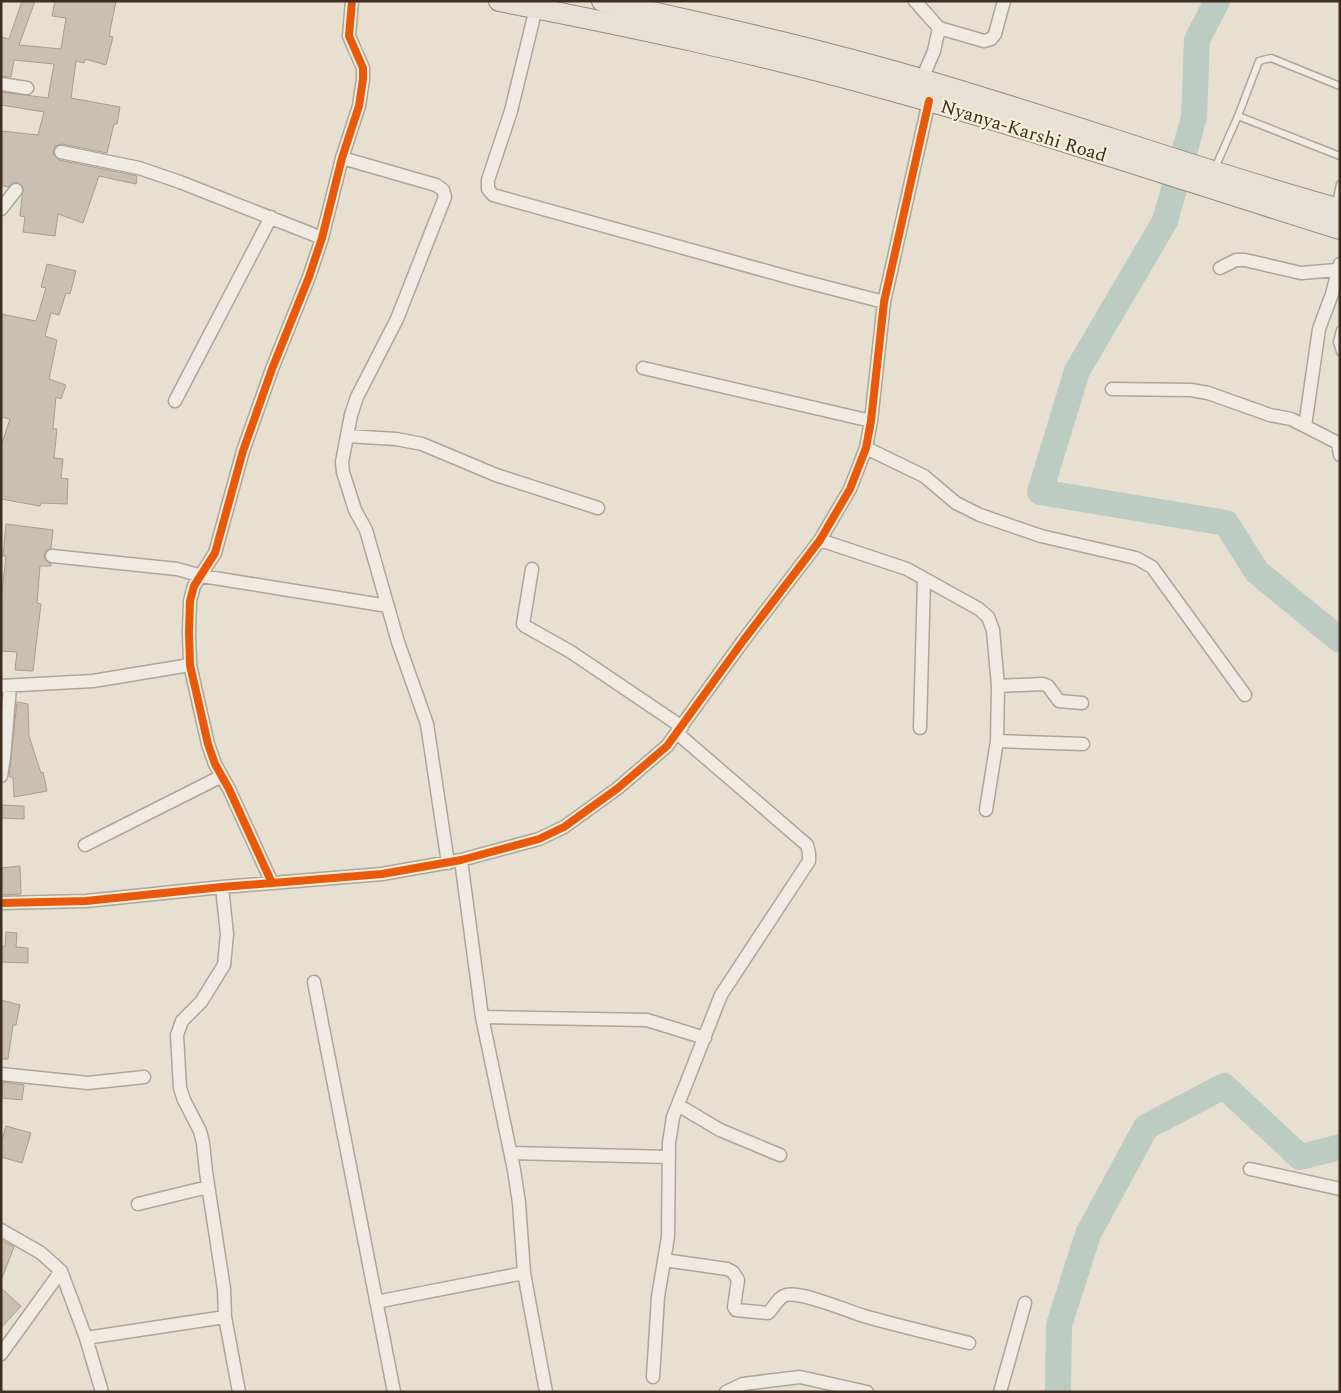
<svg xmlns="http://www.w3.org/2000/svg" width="1341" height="1393" font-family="Spectral,serif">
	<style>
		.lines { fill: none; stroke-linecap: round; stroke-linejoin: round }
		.river { stroke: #bcccc2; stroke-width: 26 }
		.building { fill: #cbbfb2; stroke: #a89c90 }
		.service-casing { stroke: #ada599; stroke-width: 9 }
		.minor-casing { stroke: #ada599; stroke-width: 15 }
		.primary-casing { stroke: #928b80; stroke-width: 22 }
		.service { stroke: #efebe3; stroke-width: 6 }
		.minor { stroke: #efebe3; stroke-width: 12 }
		.primary { stroke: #e6e1d4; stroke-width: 20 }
		.cycleway-casing { stroke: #f7eed8; stroke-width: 11 }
		.cycleway { stroke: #e8590c; stroke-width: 8 }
		.labels { text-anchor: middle; stroke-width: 4.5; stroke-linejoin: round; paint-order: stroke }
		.street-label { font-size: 19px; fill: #3d2e20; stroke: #f7eed8 }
	</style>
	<rect width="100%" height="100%" fill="#e7e0d1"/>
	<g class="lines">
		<path class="river" d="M 1217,1 L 1197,40 L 1194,117 L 1165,221 L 1077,371 L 1040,492 L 1226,523 L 1257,572 L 1340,640
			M 1058,1392 L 1059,1325 L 1088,1234 L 1146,1127 L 1224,1086 L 1300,1157 L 1340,1147"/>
	</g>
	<path class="building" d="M 22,1 L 35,1 L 19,45 L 61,49 L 66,18 L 52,16 L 55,1 L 116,1 L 109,36 L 113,37 L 106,65 L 85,59 L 84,63 L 76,61 L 71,98 L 120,107 L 117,124 L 114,124 L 107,153 L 62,144 L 55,146 L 53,154 L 59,160 L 137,176 L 136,184 L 99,176 L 83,223 L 58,214 L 55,236 L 23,232 L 25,217 L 20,216 L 23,187 L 17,182 L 13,183 L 8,187 L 1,185 L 1,131 L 38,135 L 44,112 L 1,105 L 1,92 L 48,98 L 54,64 L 14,60 L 11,77 L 1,76 L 1,37 L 9,39 Z
		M 47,264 L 76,271 L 70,294 L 66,293 L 59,315 L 51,313 L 45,336 L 57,340 L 49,379 L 66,385 L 61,399 L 56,397 L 53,429 L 57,429 L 54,458 L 63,459 L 61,478 L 68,479 L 67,504 L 41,503 L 40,506 L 1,499 L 1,446 L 10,419 L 1,417 L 1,314 L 36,321 L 46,288 L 41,287 Z
		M 6,524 L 53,530 L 51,548 L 46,551 L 44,556 L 45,560 L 51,564 L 51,566 L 40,566 L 37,603 L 41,604 L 33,671 L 15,670 L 17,652 L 1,651 L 1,601 L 6,556 L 3,556 Z
		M 17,702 L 28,704 L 29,736 L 41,773 L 43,772 L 47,791 L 14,797 L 13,777 L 9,777 Z
		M 1,805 L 24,806 L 24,819 L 1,818 Z
		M 20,866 L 21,894 L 1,895 L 1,868 Z
		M 6,932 L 17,933 L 16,947 L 28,948 L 28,963 L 1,962 L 1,946 L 5,947 Z
		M 1,1000 L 20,1005 L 16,1025 L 13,1025 L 8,1059 L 1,1059 Z
		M 3,1082 L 24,1085 L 22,1100 L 2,1098 Z
		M 6,1126 L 31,1133 L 22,1163 L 1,1157 L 1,1144 Z
		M 1,1240 L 14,1247 L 2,1278 L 1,1278 Z
		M 1,1288 L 21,1306 L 1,1328 Z"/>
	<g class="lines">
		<defs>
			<path id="service" d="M 1238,116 L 1259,61 L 1271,58 L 1340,86
				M 1215,168 L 1238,116 L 1340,156
				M 1336,204 L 1340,184
				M 1340,330 L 1337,342 L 1340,352"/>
			<path id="minor" d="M 915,1 L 939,28 L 934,51 L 922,79
				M 536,8 L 511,111 L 488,180 L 488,189 L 493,195 L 795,279 L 884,302
				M 939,28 L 984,41 L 991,39 L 995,34 L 1004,1
				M 1,84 L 27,88
				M 61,152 L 139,168 L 180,182 L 322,238
				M 342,158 L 436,185 L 443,190 L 445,197 L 397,319 L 357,397 L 351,415 L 342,462 L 343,472 L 355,510 L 366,530 L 398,642 L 427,724 L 448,863
				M 1,209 L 16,190
				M 1220,268 L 1236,260 L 1245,260 L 1301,273 L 1337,270
				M 643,368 L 871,421
				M 1112,389 L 1191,390 L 1208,393 L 1270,415 L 1291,419 L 1338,443 L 1340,455
				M 175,401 L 271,217
				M 1305,426 L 1319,329 L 1332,294 L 1340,264
				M 347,436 L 396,439 L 422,444 L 496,475 L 598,508
				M 866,448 L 924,476 L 956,503 L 980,515 L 1041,536 L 1136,558 L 1152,567 L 1245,695
				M 820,540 L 907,569 L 979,609 L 988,617 L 993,630 L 998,686 L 997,741 L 986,810
				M 52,556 L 177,569 L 202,576 L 388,606
				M 532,569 L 523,624 L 525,626 L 571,652 L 682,727
				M 1,686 L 93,681 L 190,665
				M 998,686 L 1043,684 L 1048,686 L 1059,701 L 1082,703
				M 920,728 L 924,579
				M 997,741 L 1083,744
				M 1,776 L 4,757 L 10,687
				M 85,845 L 222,776
				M 461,860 L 482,1017 L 514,1170 L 519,1203 L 524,1273 L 546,1392
				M 272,883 L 229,789 L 215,764 L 208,744 L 190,665 L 189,632 L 190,601 L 194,586 L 215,553 L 243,451 L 272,369 L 309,277 L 322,238 L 342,158 L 359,106 L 363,79 L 363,68 L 349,36 L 352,1
				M 222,887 L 227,934 L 224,965 L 201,1002 L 182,1021 L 177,1035 L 180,1088 L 184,1100 L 200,1131 L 203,1143 L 206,1172 L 224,1289 L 225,1317 L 239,1392
				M 1,903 L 86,901 L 222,887 L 382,874 L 461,860 L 539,839 L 564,827 L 618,788 L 667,746 L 743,641 L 820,540 L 850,489 L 866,448 L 871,421 L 884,302 L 929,101
				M 314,982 L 394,1392
				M 482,1017 L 647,1020 L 705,1038
				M 1,1074 L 88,1083 L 144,1077
				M 678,1105 L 720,1130 L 780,1155
				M 511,1153 L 669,1157
				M 1250,1169 L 1340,1189
				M 138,1204 L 208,1187
				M 1,1230 L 41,1253 L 61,1271 L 86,1338 L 102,1392
				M 664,1260 L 727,1269 L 733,1272 L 738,1280 L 734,1307 L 736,1310 L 768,1313 C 774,1308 778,1297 786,1295 C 802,1291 847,1311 864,1316 C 899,1326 934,1334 969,1343
				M 376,1302 L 524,1273
				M 86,1338 L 225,1317
				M 1,1354 L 61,1271
				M 653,1377 L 658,1297 L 668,1237 L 669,1143 L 673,1117 L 721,995 L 809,861 L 809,853 L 807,845 L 677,733
				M 726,1392 L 743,1384 L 800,1377 L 867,1392
				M 1000,1392 L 1025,1303"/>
			<path id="primary" d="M 499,1 C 633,27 766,55 896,92 C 1045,133 1192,183 1340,229
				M 602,1 C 712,25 823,50 931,82 C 1068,122 1202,171 1340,209"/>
		</defs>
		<use href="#service" class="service-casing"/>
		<use href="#minor" class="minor-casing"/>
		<use href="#primary" class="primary-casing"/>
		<use href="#service" class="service"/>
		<use href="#minor" class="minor"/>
		<use href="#primary" class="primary"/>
		<defs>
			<path id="cycleway" d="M 272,883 L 229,789 L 215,764 L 208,744 L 190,665 L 189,632 L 190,601 L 194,586 L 215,553 L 243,451 L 272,369 L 309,277 L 322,238 L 342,158 L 359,106 L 363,79 L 363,68 L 349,36 L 352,1
				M 1,903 L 86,901 L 222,887 L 382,874 L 461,860 L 539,839 L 564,827 L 618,788 L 667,746 L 743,641 L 820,540 L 850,489 L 866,448 L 871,421 L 884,302 L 929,101"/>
		</defs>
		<use href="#cycleway" class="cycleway-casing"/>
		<use href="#cycleway" class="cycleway"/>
	</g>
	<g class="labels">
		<g class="street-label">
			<text transform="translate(1024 130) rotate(17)" y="7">Nyanya-Karshi Road</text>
		</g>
	</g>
	<rect width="1341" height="1393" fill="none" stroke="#3d2e20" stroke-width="5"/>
</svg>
